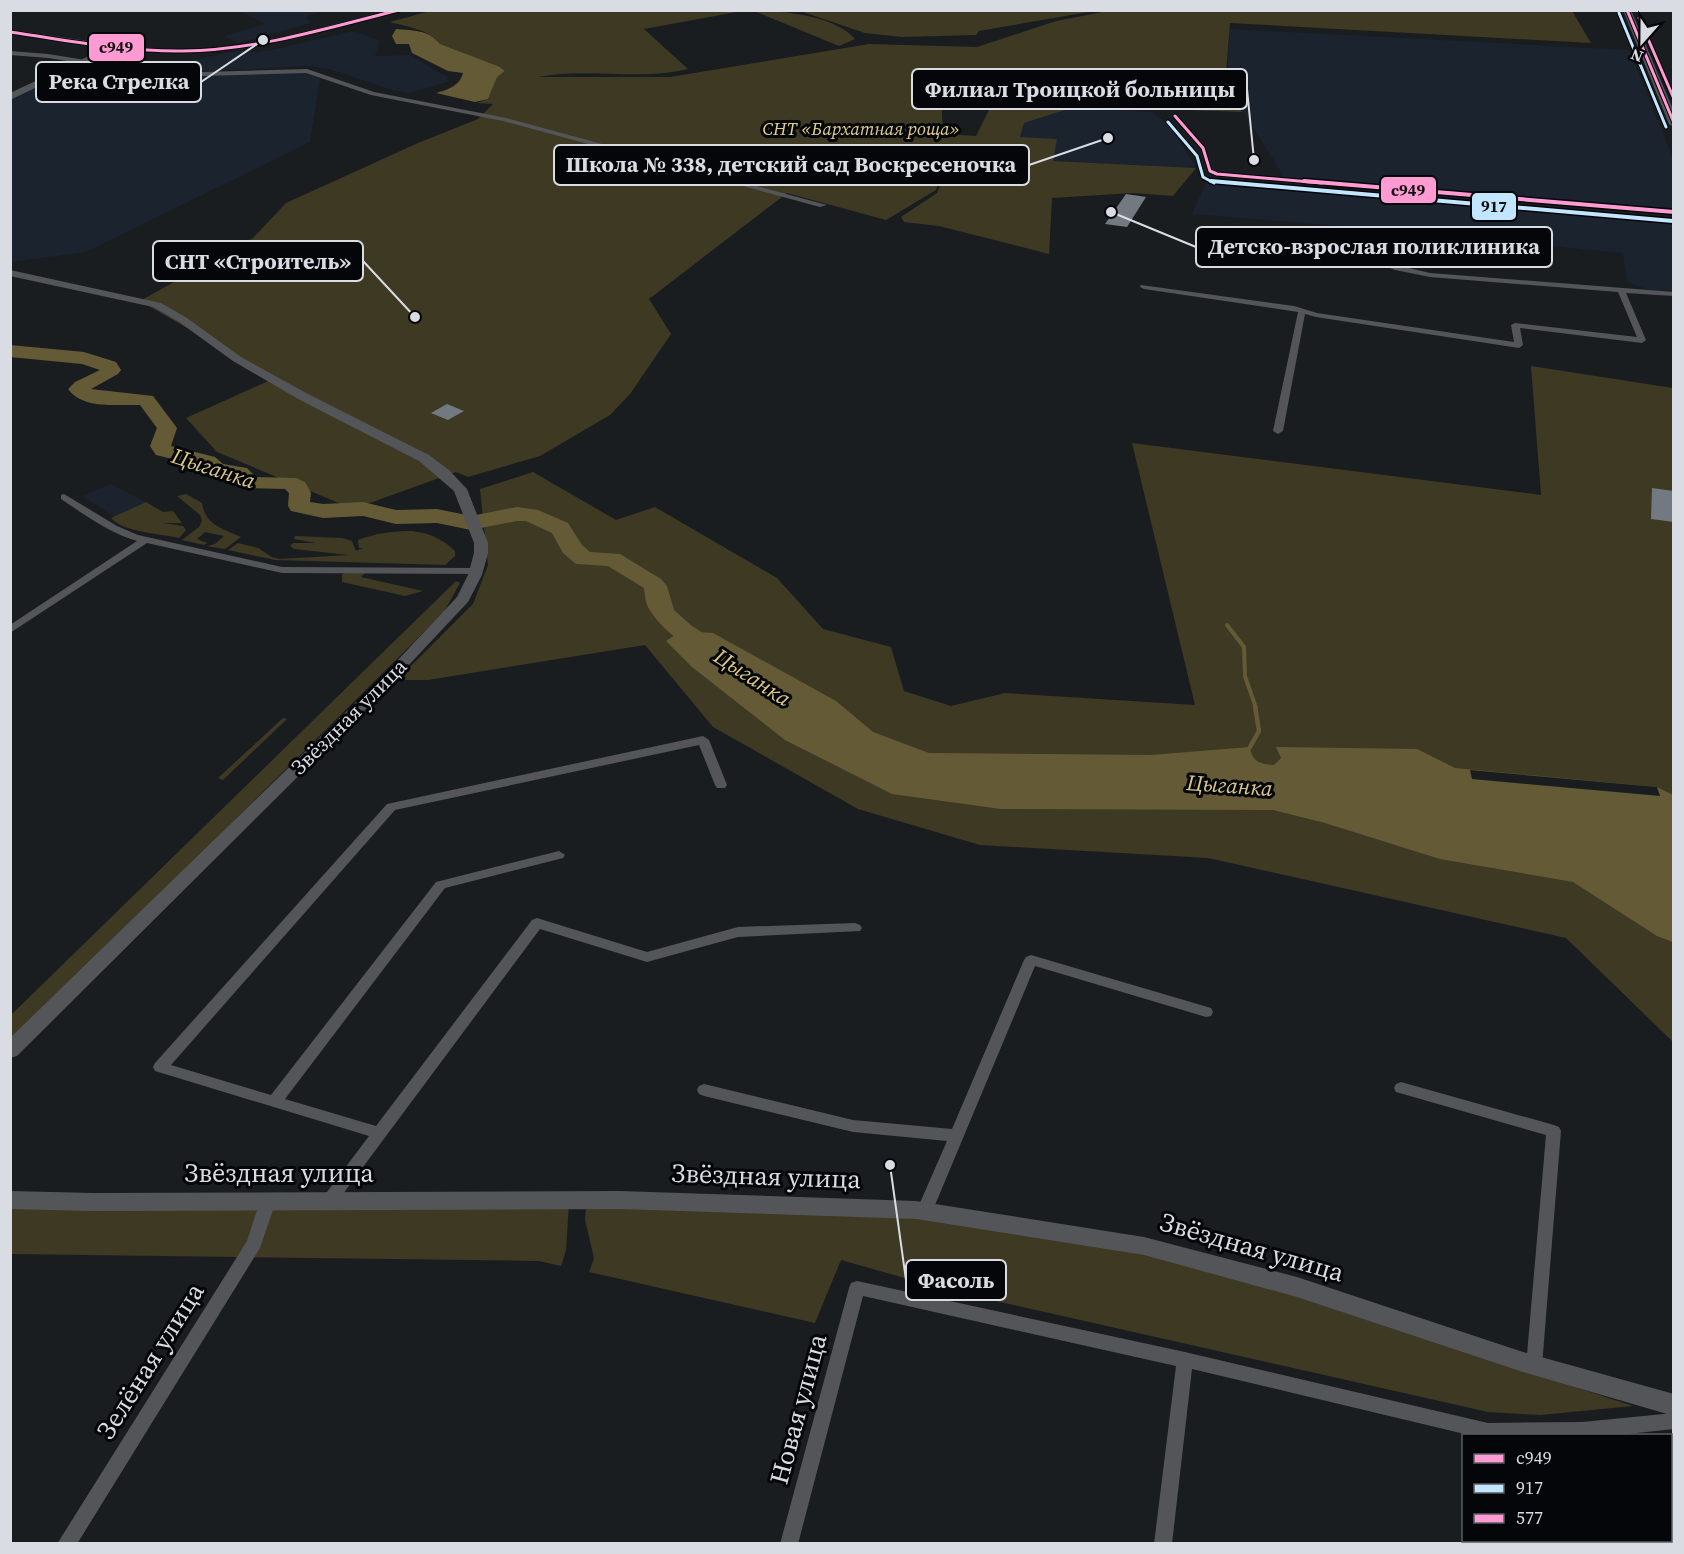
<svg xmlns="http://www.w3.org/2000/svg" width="1684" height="1554" font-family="'Source Serif 4',serif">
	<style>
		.built { fill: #1b232f }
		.green { fill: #3e3923 }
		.water { fill: #645b36 }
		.pier { fill: #1a1d20 }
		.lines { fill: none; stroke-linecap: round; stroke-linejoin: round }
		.stream-far1 { stroke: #645b36; stroke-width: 4 }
		.stream { stroke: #645b36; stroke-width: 4.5 }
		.river { fill: #645b36; fill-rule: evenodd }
		.building { fill: #737981 }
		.street { fill: #535558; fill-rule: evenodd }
		.secondary { fill: #535558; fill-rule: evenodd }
		.bus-1-far1-casing { stroke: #05060a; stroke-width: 5 }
		.bus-1-casing { stroke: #05060a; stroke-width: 7 }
		.bus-2-far1-casing { stroke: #05060a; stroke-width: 5 }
		.bus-2-casing { stroke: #05060a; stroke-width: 7 }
		.bus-3-casing { stroke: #05060a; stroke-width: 5 }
		.bus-1-far1 { stroke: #ff9ad2; stroke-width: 3 }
		.bus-1 { stroke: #ff9ad2; stroke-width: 4 }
		.bus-2-far1 { stroke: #c2e6ff; stroke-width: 3 }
		.bus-2 { stroke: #c2e6ff; stroke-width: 4 }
		.bus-3 { stroke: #ff9ad2; stroke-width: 3 }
		.labels { text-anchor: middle; stroke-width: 6; stroke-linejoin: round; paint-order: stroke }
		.far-park-label { font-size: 18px; font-style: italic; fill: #e1d08b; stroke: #05060a }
		.street-label { font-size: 21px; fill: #d9dde3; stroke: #05060a }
		.water-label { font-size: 22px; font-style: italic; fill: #dbc985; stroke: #05060a }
		.near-street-label { font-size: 26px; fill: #d9dde3; stroke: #05060a }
		.leader { fill: none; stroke: #d9dde3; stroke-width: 2 }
		.callout-dot { fill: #d9dde3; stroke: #05060a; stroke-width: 2 }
		.callout { fill: #05060a; stroke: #d9dde3; stroke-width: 2 }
		.callout-label { font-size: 22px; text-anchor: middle; font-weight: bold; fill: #d9dde3 }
		.line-badge { stroke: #05060a; stroke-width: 2 }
		.pale-badge-label { font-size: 16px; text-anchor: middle; font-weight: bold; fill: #111 }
	</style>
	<rect width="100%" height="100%" fill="#1a1d20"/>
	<path class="built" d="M 240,11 L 240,10 L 320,11 L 306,17 L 311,23 L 238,43 L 224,36 L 266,24 Z
		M 1230,29 L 1629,50 L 1673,158 L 1673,209 L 1284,177 L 1226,84 Z
		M 354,31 L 380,41 L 375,56 L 410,55 L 447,77 L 448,82 L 408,93 L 392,90 L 329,69 L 309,66 L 193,72 L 174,64 L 240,50 L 250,53 L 272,50 Z
		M 304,72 L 320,78 L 310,142 L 86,252 L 11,262 L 11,100 L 34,87 L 58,81 Z
		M 1068,109 L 1152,112 L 1170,126 L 1196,168 L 1053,161 L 1020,137 L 1024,123 Z
		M 1206,183 L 1233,183 L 1673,218 L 1673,291 L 1649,290 L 1627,282 L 1623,253 L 1519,243 L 1519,240 L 1192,214 Z
		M 111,484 L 146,502 L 115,517 L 82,496 Z
		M 1671,1488 L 1673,1488 L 1673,1543 L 1519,1543 L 1519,1541 L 1670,1540 Z"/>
	<path class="green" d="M 1113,10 L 1572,11 L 1591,43 L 1230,23 L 1225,85 L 1242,112 L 1107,107 L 941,94 L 943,134 L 976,136 L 989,110 L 1000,107 L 1068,109 L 1024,123 L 1020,137 L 1057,139 L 1053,161 L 1196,168 L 1173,196 L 1133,193 L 1052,198 L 1049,254 L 939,226 L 904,222 L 901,217 L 937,193 L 940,185 L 939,181 L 936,190 L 886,220 L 787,193 L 649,299 L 671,334 L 630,394 L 610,415 L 540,456 L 468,477 L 456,472 L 353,509 L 217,452 L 186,418 L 275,378 L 140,301 L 253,238 L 286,203 L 418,143 L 478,119 L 493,104 L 477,103 L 488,99 L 496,77 L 505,71 L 498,66 L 440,44 C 428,29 408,27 390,22 L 430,11 L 742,11 L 644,29 L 688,69 C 639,81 587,67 538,77 L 670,77 L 869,44 L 977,47 L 1056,21 Z
		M 754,11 C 783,10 836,16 855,39 L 839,46 Z
		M 800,11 L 1094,11 L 979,31 L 976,35 L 902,37 L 865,33 Z
		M 1531,366 L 1673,388 L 1673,1042 L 1566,938 L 1208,858 L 980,845 L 858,809 L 713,727 L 645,645 L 428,680 L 397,680 L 473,604 L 488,565 L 480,489 L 533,472 L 616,520 L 655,507 L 777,578 L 823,629 L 891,647 L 904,691 L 951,706 L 1005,693 L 1195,705 L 1132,443 L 1541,495 Z
		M 186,494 L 202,503 C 205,525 223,529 241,537 L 225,549 L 207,546 L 215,544 L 224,536 L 205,532 L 197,539 L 207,543 L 204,545 L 182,540 L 199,527 L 202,521 L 200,515 L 177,496 Z
		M 146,502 L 163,512 L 173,511 L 182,523 L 163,523 L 183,526 L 186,530 L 179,538 C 162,534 122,532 111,518 Z
		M 412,531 C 429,533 443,539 455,551 L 455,556 L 445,565 L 275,560 L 228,550 L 238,543 L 258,548 L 272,557 L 279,559 L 349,555 L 294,549 L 290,546 L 293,543 L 316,543 L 294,539 L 295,536 L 342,538 L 352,541 L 356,551 L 363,548 L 359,548 L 358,540 C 376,533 394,531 412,531 Z
		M 348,572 L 365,573 L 361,577 L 423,591 L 405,596 L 342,582 L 342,574 Z
		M 456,581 L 460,583 L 445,610 L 418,638 L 11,1042 L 11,1015 Z
		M 283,718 L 287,719 L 223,780 L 218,778 Z
		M 569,1204 L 566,1250 L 561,1266 L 539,1261 L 11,1254 L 11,1209 Z
		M 586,1206 L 910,1218 L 1101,1246 L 1214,1269 L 1633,1406 L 1540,1415 L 1488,1412 L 947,1290 L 841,1260 L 815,1323 L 589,1272 L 594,1258 L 585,1220 Z"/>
	<path class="water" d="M 396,29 C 413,31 428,29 440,44 L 498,66 L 505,71 L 497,77 L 488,99 L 475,102 L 436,93 C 447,90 460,86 463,73 L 448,71 L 412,53 L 409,44 L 396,44 L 392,36 Z
		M 681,631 L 713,633 L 836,701 L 873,732 L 929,753 L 1151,755 L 1250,747 C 1252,762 1260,764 1274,765 L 1281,758 L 1276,747 L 1417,749 L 1455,768 L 1657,787 L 1673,795 L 1673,942 L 1657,936 L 1573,882 L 1440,859 L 1325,823 L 1273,810 L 1001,809 L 892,794 L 785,740 L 692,667 L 666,641 Z"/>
	<path class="pier" d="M 1470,770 L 1657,787 L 1660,796 L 1472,779 Z"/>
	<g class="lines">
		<path class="stream-far1" d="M 1227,625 L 1244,647 L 1245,676 L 1256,708"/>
		<path class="stream" d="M 1250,747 L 1259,731 L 1255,706"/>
		<path class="river" d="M 10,345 L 84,352 L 116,362 L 121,370 L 118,374 L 91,389 L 153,396 L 177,428 L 171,446 L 215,457 L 223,464 L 247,468 L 256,477 L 296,478 L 305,482 L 308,487 L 311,493 L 310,502 L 323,504 L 363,502 L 396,510 L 437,509 L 471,516 L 517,507 L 538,510 L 568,523 L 582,545 L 590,552 L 620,554 L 661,579 L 667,586 L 674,610 L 692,626 L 720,644 L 723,649 L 720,654 C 697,660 658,627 648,607 C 645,601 645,595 644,588 L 608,566 L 576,564 L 563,553 L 552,533 L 526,521 L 517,521 L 471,530 L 437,523 L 396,524 L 363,516 L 323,518 L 291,511 L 288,506 L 289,493 L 285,489 L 243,488 L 233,479 L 208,475 L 201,466 L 156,455 L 150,446 L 157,428 L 140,405 C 118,404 83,410 68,389 L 75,382 L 100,370 L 82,364 L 10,357 Z"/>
	</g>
	<path class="building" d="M 1126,194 L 1146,197 L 1127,227 L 1105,224 Z
		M 447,404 L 464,411 L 448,420 L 431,413 Z
		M 1652,488 L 1674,491 L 1674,522 L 1651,519 Z"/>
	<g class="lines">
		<path class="street" d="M 10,51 L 48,54 L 167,73 L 307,69 L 374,92 L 506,118 L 827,205 L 820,207 L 503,121 L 371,95 L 306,73 L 167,77 L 48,58 L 10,55 Z
			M 1293,240 L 1353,248 L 1400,266 L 1430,273 L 1674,292 L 1674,296 L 1626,293 L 1646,340 L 1642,343 L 1520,328 L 1523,345 L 1519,348 L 1316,317 L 1305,314 L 1283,431 L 1278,434 L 1273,431 L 1298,312 L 1144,289 L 1140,287 L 1141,285 L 1294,306 L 1317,313 L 1514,342 L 1511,325 L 1515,323 L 1637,337 L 1618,292 L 1430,277 L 1395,270 L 1351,252 L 1296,244 L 1292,242 Z
			M 64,494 L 117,526 L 138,535 L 282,567 L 476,568 L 481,571 L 476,574 L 282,573 L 147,543 L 10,633 L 10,625 L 137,541 C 109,533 85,515 61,499 L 61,495 Z
			M 703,736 L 709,740 L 727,785 L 725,788 L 717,788 L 715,785 L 699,745 L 395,810 L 171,1065 L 271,1095 L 436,882 L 559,851 L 565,855 L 563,858 L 445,888 L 285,1099 L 376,1126 L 532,920 L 537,918 L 647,952 L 738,927 L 855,923 L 860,925 L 862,928 L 860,931 L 738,937 L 647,962 L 540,929 L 334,1206 L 329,1207 L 324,1206 L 321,1201 L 324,1196 L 369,1136 L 155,1071 L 153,1067 L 155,1063 L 387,804 Z
			M 1031,955 L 1211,1008 L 1213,1012 L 1211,1016 L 1206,1017 L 1035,966 L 930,1217 L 924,1219 L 918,1217 L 916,1212 L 947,1141 L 853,1132 L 704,1096 L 699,1094 L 697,1090 L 699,1086 L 704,1084 L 853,1120 L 952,1129 L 1024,960 L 1026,957 Z
			M 1401,1082 L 1554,1125 L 1559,1127 L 1561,1131 L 1542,1366 L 1540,1371 L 1534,1374 L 1528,1371 L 1526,1366 L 1546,1135 L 1396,1092 L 1394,1088 L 1396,1084 Z
			M 268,1195 L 273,1196 L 276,1201 L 260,1248 L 77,1544 L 57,1544 L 247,1241 L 260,1201 L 263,1196 Z
			M 857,1281 L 1185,1352 L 1488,1423 L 1582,1422 L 1674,1413 L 1674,1429 L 1609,1436 L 1473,1436 L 1192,1369 L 1172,1544 L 1154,1544 L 1176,1366 L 863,1296 L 798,1544 L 780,1544 L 849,1288 L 851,1283 Z
			M 1483,1540 L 1501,1540 L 1502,1544 L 1484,1544 Z"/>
		<path class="secondary" d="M 390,10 L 405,10 L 294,39 L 239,49 L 184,53 L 116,49 L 10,100 L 10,93 L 106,48 L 10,34 L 10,30 C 68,37 125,49 183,49 C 253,48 322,27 390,10 Z
			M 1623,10 L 1631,10 L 1674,112 L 1674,127 L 1669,124 Z
			M 10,270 L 161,303 L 187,318 L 241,357 L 308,394 L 429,455 L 449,470 L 467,489 L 488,543 L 488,553 L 482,575 L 468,602 L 389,686 L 17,1056 L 10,1058 L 10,1038 L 379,680 L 457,597 L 468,575 L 474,553 L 474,543 L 454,491 L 419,461 L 300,400 L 233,361 L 179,322 L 153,307 L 10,276 Z
			M 10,1191 L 93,1193 L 620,1191 L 916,1201 L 1144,1237 L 1297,1277 L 1523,1352 L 1674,1394 L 1674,1416 L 1523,1372 L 1297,1297 L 1144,1255 L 916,1219 L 620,1209 L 93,1211 L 10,1209 Z"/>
		<defs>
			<path id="bus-1-far1" d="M 1627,10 L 1674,123
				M 10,32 C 67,40 125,52 183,51 C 257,50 328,28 399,10
				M 1175,116 L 1203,148 L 1210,171 L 1217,174 L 1322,183"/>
			<path id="bus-1" d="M 1304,181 L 1674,212"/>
			<path id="bus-2-far1" d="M 1619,13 L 1666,127
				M 1168,122 L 1197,156 L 1203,177 L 1214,183"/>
			<path id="bus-2" d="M 1211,181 L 1673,221"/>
			<path id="bus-3" d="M 1639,18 L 1674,99"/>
		</defs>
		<use href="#bus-1-far1" class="bus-1-far1-casing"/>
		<use href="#bus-1" class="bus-1-casing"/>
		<use href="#bus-2-far1" class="bus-2-far1-casing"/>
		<use href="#bus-2" class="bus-2-casing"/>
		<use href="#bus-3" class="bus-3-casing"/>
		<use href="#bus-1-far1" class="bus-1-far1"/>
		<use href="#bus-1" class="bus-1"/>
		<use href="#bus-2-far1" class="bus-2-far1"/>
		<use href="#bus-2" class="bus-2"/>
		<use href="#bus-3" class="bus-3"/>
	</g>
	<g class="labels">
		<g class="far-park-label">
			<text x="861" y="135">СНТ «Бархатная роща»</text>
		</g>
		<g class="street-label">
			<text transform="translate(349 717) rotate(-45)" y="7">Звёздная улица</text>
		</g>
		<g class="water-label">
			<text transform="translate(214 468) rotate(18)" y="8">Цыганка</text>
			<text transform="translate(753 677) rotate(33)" y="8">Цыганка</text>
			<text transform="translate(1230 785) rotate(4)" y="8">Цыганка</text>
		</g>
		<g class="near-street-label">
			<text x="279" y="1182">Звёздная улица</text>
			<text transform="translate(766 1176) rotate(2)" y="9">Звёздная улица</text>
			<text transform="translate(1252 1247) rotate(16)" y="9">Звёздная улица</text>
			<text transform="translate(150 1361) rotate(-58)" y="9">Зелёная улица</text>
			<text transform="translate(798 1409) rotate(-75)" y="9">Новая улица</text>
		</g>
	</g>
	<path class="leader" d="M263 40L201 82M1254 160L1247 89M1108 138L1029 165M1111 212L1196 247M415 317L363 261M890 1165L906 1280"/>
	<g class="callout-dot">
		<circle cx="263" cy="40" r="6"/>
		<circle cx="1254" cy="160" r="6"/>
		<circle cx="1108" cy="138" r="6"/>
		<circle cx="1111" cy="212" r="6"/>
		<circle cx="415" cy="317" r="6"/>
		<circle cx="890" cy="1165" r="6"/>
	</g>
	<g class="callout">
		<rect x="36" y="62" width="165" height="40" rx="6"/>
		<rect x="912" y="69" width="335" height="40" rx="6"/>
		<rect x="554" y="145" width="475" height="40" rx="6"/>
		<rect x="1196" y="227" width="356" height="40" rx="6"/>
		<rect x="153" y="241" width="210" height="40" rx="6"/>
		<rect x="906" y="1260" width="100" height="40" rx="6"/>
	</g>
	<g class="callout-label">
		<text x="119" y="89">Река Стрелка</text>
		<text x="1080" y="97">Филиал Троицкой больницы</text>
		<text x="791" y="172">Школа № 338, детский сад Воскресеночка</text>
		<text x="1374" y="254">Детско-взрослая поликлиника</text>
		<text x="258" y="269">СНТ «Строитель»</text>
		<text x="956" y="1288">Фасоль</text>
	</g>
	<g class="line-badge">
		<rect x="88" y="33" width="57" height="29" rx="6" fill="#ff9ad2"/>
		<rect x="1380" y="176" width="57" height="28" rx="6" fill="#ff9ad2"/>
		<rect x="1471" y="192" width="46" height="29" rx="6" fill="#c2e6ff"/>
	</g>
	<g class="pale-badge-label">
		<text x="116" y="53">с949</text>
		<text x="1408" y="196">с949</text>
		<text x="1494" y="212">917</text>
	</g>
	<rect width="1684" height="1554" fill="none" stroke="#d9dde3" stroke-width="24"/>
	<rect x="1462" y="1434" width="210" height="108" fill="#05060a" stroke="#5a5c61" stroke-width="1.5"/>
	<rect x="1474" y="1454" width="30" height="9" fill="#ff9ad2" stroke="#5a5c61" stroke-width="1.5"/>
	<text x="1516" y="1464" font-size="18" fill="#d9dde3">с949</text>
	<rect x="1474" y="1484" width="30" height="9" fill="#c2e6ff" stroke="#5a5c61" stroke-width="1.5"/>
	<text x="1516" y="1494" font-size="18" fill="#d9dde3">917</text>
	<rect x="1474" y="1514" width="30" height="9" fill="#ff9ad2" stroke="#5a5c61" stroke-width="1.5"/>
	<text x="1516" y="1524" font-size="18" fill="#d9dde3">577</text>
	<g transform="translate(1642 42) rotate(201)" stroke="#05060a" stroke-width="4.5" paint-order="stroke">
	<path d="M0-4.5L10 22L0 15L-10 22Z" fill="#d9dde3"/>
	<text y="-9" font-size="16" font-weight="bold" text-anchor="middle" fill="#d9dde3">N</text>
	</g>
</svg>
